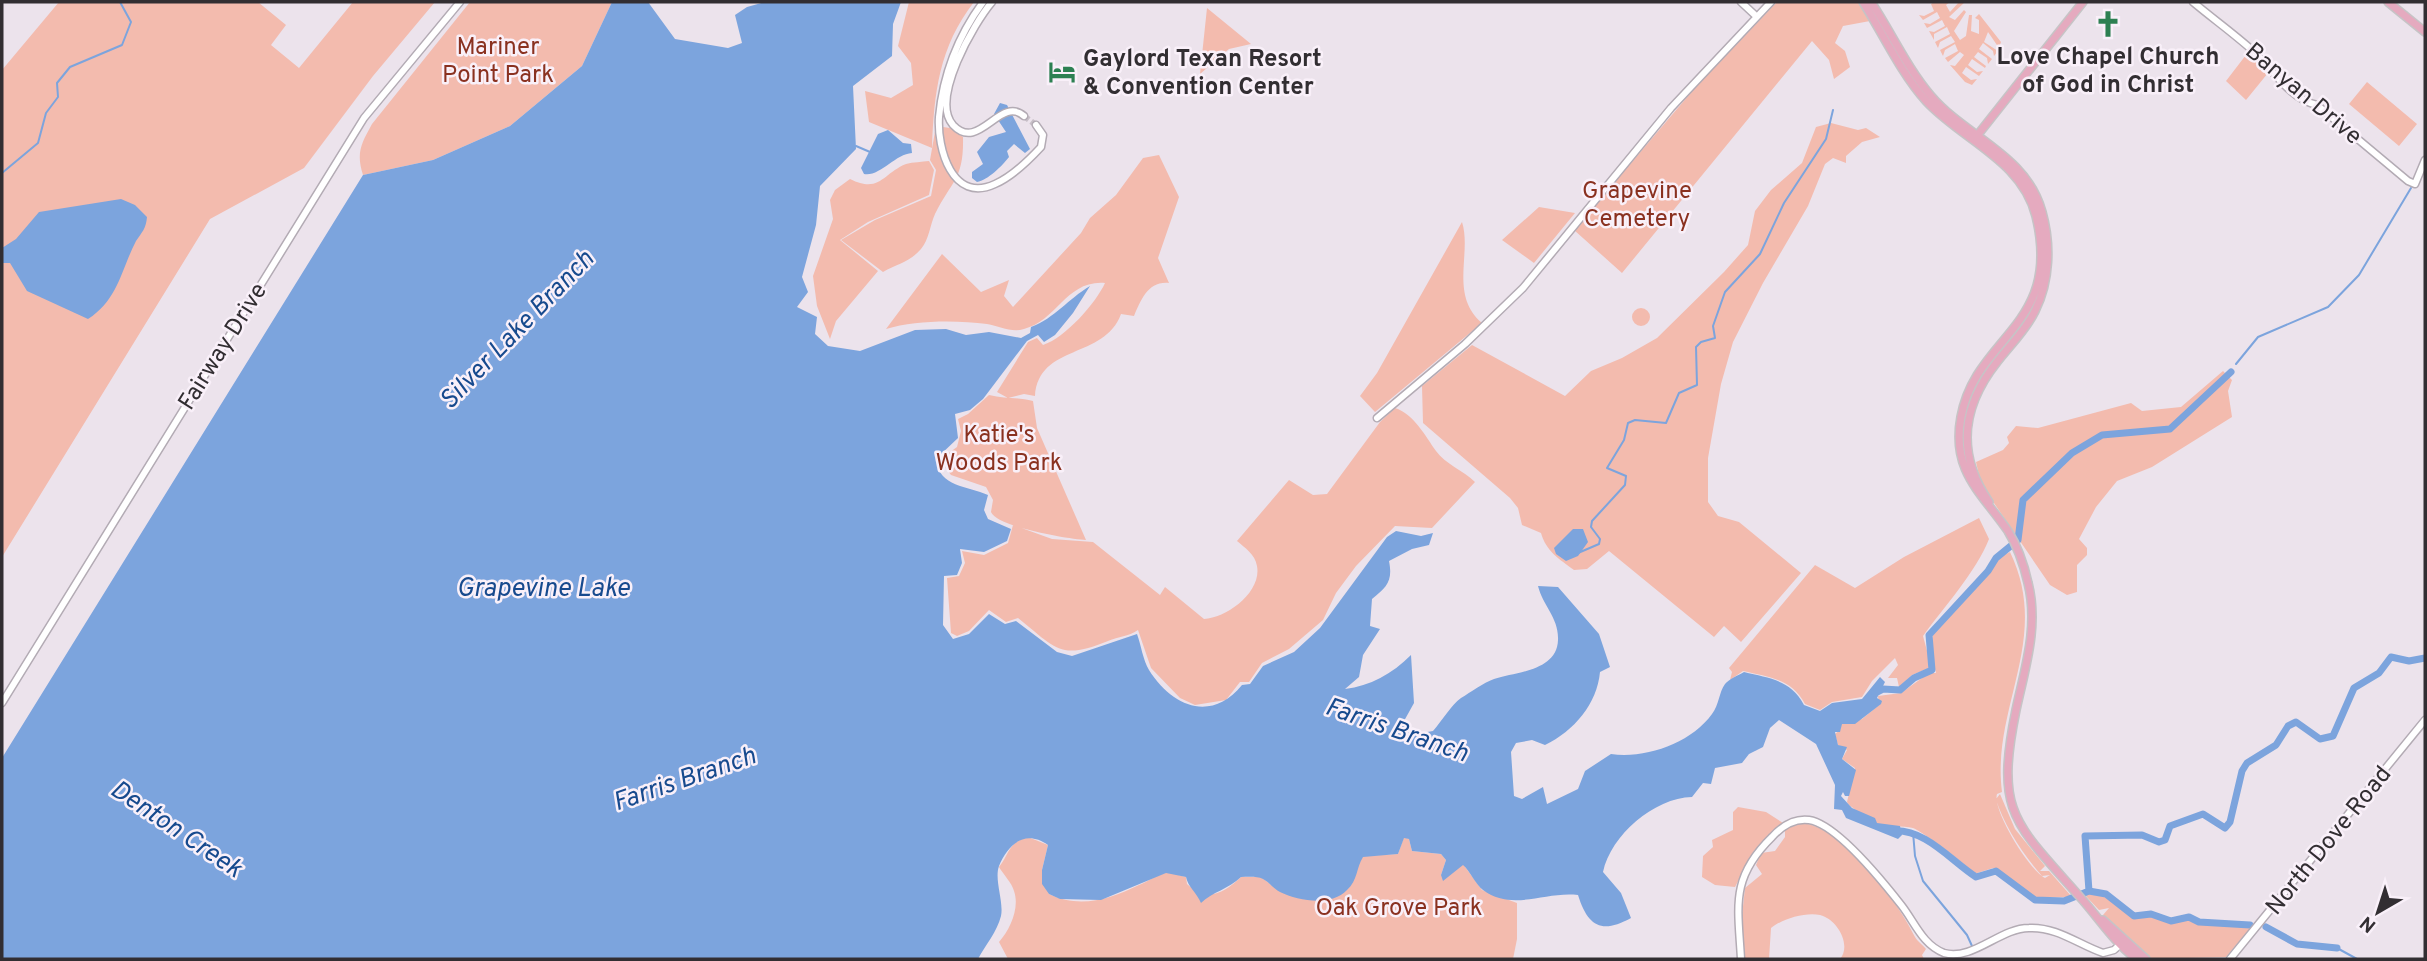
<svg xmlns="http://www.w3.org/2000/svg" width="2427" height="961" font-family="Overpass,sans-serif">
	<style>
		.green { fill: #f3bbae }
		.water { fill: #7ca4dd }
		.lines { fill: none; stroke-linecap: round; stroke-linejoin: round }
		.stream { stroke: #7ca4dd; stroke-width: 2 }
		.river { stroke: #7ca4dd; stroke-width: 7 }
		.minor-tunnel { stroke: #c7bfc7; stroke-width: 6; stroke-dasharray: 6 3; stroke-linecap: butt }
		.minor-casing { stroke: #b3abb4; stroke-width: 9 }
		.major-casing { stroke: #c6c4c6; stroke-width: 10 }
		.minor { stroke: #fff; stroke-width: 6 }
		.major { stroke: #e5aabf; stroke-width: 7 }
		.labels { text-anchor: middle; stroke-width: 5; stroke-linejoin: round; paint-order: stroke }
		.park-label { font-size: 24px; fill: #8a3120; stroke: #f9f0f9 }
		.poi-label { font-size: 24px; font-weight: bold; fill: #322e32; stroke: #f9f0f9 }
		.street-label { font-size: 24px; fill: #322e32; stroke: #f9f0f9 }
		.water-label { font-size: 26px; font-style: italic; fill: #174a8e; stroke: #f9f0f9 }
	</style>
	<rect width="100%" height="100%" fill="#ece3ec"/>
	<path class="green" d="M 59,2 L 258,2 L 286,25 L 271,45 L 299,68 L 353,2 L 435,2 L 373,76 L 304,168 L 210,219 L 2,557 L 2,70 Z
		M 470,2 L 612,2 L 582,66 L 510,126 L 433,160 L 363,175 C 356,153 361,144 372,124 Z
		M 909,2 L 974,2 C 939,47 934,93 932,148 L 869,122 L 865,91 L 891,98 L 913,85 L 911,63 L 898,46 Z
		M 1777,2 L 1858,2 L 1870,21 L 1843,26 L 1835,43 L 1845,51 L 1850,67 L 1834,79 L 1829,60 L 1812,41 L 1622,273 L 1574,230 L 1694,89 Z
		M 1934,2 L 1950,2 L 1946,5 L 1950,12 L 1959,2 L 1965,2 L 1949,17 L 1955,20 L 1964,10 L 1966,12 L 1954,31 L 1960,40 L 1966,36 L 1969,15 L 1972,15 L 1971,31 L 1979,34 L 1979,20 L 1975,18 L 1979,14 L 2001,42 L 1999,48 L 1988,32 L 1984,42 L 1998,51 L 1994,56 L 1993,51 L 1983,43 L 1979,49 L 1992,59 L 1988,64 L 1987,58 L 1978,52 L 1974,57 L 1986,66 L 1985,68 L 1972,59 L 1968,65 L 1977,72 L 1983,71 L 1979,76 L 1966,67 L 1962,73 L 1971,80 L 1977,79 L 1972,85 L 1965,82 L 1950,65 L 1955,66 L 1964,55 L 1960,52 L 1948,62 L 1945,58 L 1958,51 L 1955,44 L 1945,50 L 1943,56 L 1940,50 L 1955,42 L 1951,36 L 1940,42 L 1938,48 L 1935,42 L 1950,34 L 1947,27 L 1934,34 L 1934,40 L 1929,31 L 1934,32 L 1945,26 L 1942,20 L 1927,28 L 1924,23 L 1930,24 L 1940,18 L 1937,12 L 1923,20 L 1919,15 L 1924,16 L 1934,11 L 1931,4 Z
		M 1207,8 L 1251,44 L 1229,49 L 1200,74 Z
		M 2249,51 L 2268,73 L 2246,100 L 2226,81 Z
		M 2367,82 L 2417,124 L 2399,146 L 2349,104 Z
		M 1831,123 L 1858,130 L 1866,128 L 1880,137 L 1862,142 L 1846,156 L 1846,163 L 1833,158 L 1825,164 L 1808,206 L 1763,283 L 1733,342 L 1721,384 L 1708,458 L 1708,502 L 1718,516 L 1739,522 L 1801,573 L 1741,642 L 1724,626 L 1714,637 L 1609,551 L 1587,569 L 1574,570 C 1559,559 1546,551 1541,533 L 1522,525 L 1518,508 L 1510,498 L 1423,423 L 1422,386 L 1472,345 L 1565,396 L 1591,371 L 1622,358 L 1657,338 L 1724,272 L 1748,245 L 1755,211 L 1771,190 L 1802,163 L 1816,127 Z
		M 936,126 L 950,128 L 963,137 C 964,179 952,180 935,214 C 930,225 929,240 921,249 C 910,262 897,264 883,272 L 841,240 L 875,220 L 931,196 L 936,170 L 930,160 Z
		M 1159,155 L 1179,197 L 1158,258 L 1169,283 C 1148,281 1141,300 1134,316 L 1121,314 C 1104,360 1039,343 1035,396 L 1024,394 L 1008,398 L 997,392 L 1028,342 L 1037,338 L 1043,345 C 1065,338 1096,303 1105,283 C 1066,280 1057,321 1024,329 C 1011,333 1000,326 987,324 C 957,320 915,320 886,329 L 942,254 L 981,292 L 1009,280 L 1004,296 L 1013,307 L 1081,233 L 1090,218 L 1116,195 L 1143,158 Z
		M 929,161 L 934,170 L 929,195 L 868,222 L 840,240 L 878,271 L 836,321 L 830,339 L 817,306 L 813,276 L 833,219 L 830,200 L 835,190 L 850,179 C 880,194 883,173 906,164 C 913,162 922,162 929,161 Z
		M 1539,207 L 1575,213 L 1534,263 L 1502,240 Z
		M 1462,222 C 1472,253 1449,295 1482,323 L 1375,412 L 1360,396 L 1377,373 Z
		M1632 317a9 9 0 1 1 18 0a9 9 0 1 1-18 0Z
		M 2223,371 L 2232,380 L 2228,391 L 2232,417 L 2152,467 L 2117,481 L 2096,507 L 2079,539 L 2087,548 L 2087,555 L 2077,565 L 2077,592 L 2067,595 L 2050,585 L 1981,484 L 1976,462 L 2003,450 L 2009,443 L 2007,437 L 2016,426 L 2038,428 L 2131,403 L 2142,411 L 2181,407 Z
		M 989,395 C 1005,399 1018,397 1033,401 L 1037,428 L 1086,540 C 1068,539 997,527 991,512 L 993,500 L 986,487 L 951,475 L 943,464 L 946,455 L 957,447 L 961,431 L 958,419 L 968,414 Z
		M 1395,408 C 1414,414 1426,437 1436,451 C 1445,464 1464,471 1475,482 L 1432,528 L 1395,526 L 1356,566 L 1336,593 L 1323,620 L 1289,649 L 1262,663 L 1249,682 L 1240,682 L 1226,700 L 1195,705 L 1180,698 L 1151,668 L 1138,630 C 1128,637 1119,636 1108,641 C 1059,661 1056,648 1018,618 L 1006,622 L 989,610 L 969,631 L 957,636 L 951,633 L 947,578 L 959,576 L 965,563 L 962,551 L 984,555 L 1008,543 L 1013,525 L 1052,539 L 1093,542 L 1160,595 L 1165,587 L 1204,619 C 1227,618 1262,592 1257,566 C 1255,554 1245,548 1237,541 L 1289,480 L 1313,495 L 1327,494 L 1380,422 Z
		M 1979,518 L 1989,539 C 1976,572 1944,607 1923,636 L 1930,662 L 1929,668 L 1912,675 L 1899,687 L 1897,678 L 1888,678 L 1898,665 L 1895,658 L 1872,681 L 1862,697 L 1832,702 L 1820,710 L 1805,704 C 1792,679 1769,677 1743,671 L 1730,680 L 1732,672 L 1729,668 L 1815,565 L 1855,588 L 1904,557 Z
		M 2010,552 C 2052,639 1991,707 2002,792 L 1997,794 C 1992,810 2030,871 2045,878 L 2050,875 L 2042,876 C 2024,856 2003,824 1996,799 L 2000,794 L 2015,829 L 2045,866 L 2040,871 L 2049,871 L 2072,897 L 2036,898 L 1993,868 L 1974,874 C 1969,866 1923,832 1913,828 C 1902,825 1891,828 1881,825 C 1875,823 1850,808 1847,802 L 1855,768 L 1842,759 L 1847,750 L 1838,745 L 1835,734 L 1840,730 L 1841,724 L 1862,719 L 1879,705 L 1878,696 L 1901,693 L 1929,673 L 1936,673 L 1931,650 L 1933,632 L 1955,610 L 1960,601 L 1982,581 L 1996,559 Z
		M 1738,807 L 1766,812 L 1783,823 L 1754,851 L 1735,887 L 1715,885 L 1702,877 L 1703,856 L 1713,847 L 1712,840 L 1733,830 L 1733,812 Z
		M 1803,823 C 1844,828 1899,903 1915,937 C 1917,941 1923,945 1926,949 L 1922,955 L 1924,959 L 1840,959 C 1852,945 1837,919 1820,915 C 1805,912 1782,919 1771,928 L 1769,959 L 1744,959 L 1741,925 L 1745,888 L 1762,874 L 1756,865 L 1761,853 L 1775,851 L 1785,837 L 1785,829 Z
		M 1028,837 L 1048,845 L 1042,870 L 1049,894 C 1080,909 1110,899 1139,885 C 1147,882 1156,875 1165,873 C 1171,872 1180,876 1186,877 L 1187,884 C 1207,902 1223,894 1241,877 L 1261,877 L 1279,891 L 1328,901 L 1363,856 L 1398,854 L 1404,837 L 1409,839 L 1412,851 L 1441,854 L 1446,860 L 1441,875 L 1463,864 L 1482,890 L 1517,903 L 1517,939 L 1513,959 L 1008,959 L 999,942 C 1010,930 1020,908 1014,891 C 1012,883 1003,874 999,867 C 1010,853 1008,842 1028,837 Z
		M 2089,891 L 2106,894 L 2134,916 C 2159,913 2167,925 2189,917 L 2199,922 L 2253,925 L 2226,957 L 2150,959 L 2103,915 L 2109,908 L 2099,910 L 2083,893 Z"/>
	<path class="water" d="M 612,2 L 648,2 L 675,39 L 728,48 L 742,43 L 735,15 L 747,7 L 765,2 L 901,2 L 893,24 L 892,56 L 853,86 L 856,149 L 820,186 L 816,225 L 802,277 L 808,292 L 797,307 L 817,317 L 815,334 L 828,346 L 860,351 L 915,330 L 946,329 L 966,335 L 989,332 L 1021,338 L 1030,333 L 1031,327 C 1055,318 1068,299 1090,286 L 1073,313 L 1055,335 L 1044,342 L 1038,335 L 1027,341 L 983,399 L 970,410 L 955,414 L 958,438 L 938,457 C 934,486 967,486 988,495 L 984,510 L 988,519 L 1011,529 L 1007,541 L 984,552 L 960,549 L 962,563 L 957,575 L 944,576 L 943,625 L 953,639 L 969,634 L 989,614 L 1005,624 L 1016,621 L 1057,652 L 1072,656 L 1137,634 C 1141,645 1143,660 1149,670 C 1173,708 1212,722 1242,685 L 1250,684 L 1263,666 L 1294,652 L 1320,628 L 1387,537 L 1396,531 L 1421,536 L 1433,533 L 1429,545 L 1412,549 L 1389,561 C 1393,581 1387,587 1372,599 L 1370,626 L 1380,629 L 1363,655 L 1359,677 L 1345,689 C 1370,686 1392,674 1411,655 L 1414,703 L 1404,721 L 1410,735 L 1433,731 C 1442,721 1451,705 1461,698 C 1471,692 1483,683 1494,679 C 1516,672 1557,671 1558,640 C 1559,618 1543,606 1538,586 L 1558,587 L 1599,634 L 1610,667 L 1600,672 C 1597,704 1574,731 1545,745 L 1532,740 L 1516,743 L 1511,752 L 1514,796 L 1522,799 L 1543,787 L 1547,804 L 1578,789 L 1585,771 L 1611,754 C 1646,759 1691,743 1712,714 C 1719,705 1719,692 1725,684 C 1729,679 1739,675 1744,672 C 1769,678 1791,680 1804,705 L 1820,711 L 1832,703 L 1862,699 L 1880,677 L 1885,682 L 1877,698 L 1882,701 L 1881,704 L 1855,724 L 1842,724 L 1840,732 L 1835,732 L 1838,745 L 1847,747 L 1842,759 L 1856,770 L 1849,796 L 1845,796 L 1843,792 L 1841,796 L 1852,808 L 1875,818 L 1877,823 L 1900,826 L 1902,835 L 1898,839 L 1846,818 L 1842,810 L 1834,809 L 1835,785 L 1816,744 L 1779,720 L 1770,728 L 1763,747 L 1749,754 L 1742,763 L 1715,768 L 1711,784 L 1703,783 L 1692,797 C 1654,798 1611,835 1603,872 L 1621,893 L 1631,918 C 1602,934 1588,927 1578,895 C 1545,891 1513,912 1483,890 C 1476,885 1470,871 1463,865 L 1443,881 L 1441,875 L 1446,860 L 1441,854 L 1412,851 L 1409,839 L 1404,838 L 1398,854 L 1363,857 C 1356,868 1358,880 1347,890 C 1331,907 1299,901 1280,892 C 1274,889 1269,882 1263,879 C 1257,876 1248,877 1241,877 C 1229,889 1212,892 1201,903 C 1197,893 1188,887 1186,877 L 1166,873 L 1101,900 L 1060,899 L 1049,894 L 1042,884 L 1042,870 L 1048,845 C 1025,829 1008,844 999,866 C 994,880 1004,901 1001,916 C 997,932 986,944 978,959 L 2,959 L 2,758 L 363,175 L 433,160 L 510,126 L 582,66 Z
		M 1000,103 L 1007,105 L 1030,149 L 1025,153 L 1014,144 L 1007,151 L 1009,157 C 1002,166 988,180 977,182 L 972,178 L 972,172 L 983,164 L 977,152 L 989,137 L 1006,132 L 994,114 Z
		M 888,130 L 903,143 L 911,144 L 912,153 C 895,154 880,177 864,174 L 861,168 L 878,134 Z
		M 121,199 L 135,205 L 147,217 C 146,229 142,232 136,241 C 121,270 118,300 88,319 L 27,291 L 10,263 L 2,263 L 2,248 L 16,239 L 39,212 Z
		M 1573,529 L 1583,529 L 1588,542 L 1578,556 L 1566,561 L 1556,554 L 1554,548 Z"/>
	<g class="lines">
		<path class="stream" d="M 856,146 L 870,152
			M 2,173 L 38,143 L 46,113 L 58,97 L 57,83 L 70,67 L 122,45 L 131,22 L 120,2
			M 2236,364 L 2258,337 L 2328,307 L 2359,275 L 2411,188
			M 1578,553 L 1599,544 L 1600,539 L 1591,527 L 1592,521 L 1625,485 L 1626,476 L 1607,468 L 1624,440 L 1628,423 L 1635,420 L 1666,423 L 1679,393 L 1697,385 L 1696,347 L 1701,342 L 1715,338 L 1713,326 L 1725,292 L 1760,254 L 1784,203 L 1826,139 L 1833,110
			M 1913,832 L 1915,856 L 1923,881 L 1967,935 L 1972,946
			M 2337,948 L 2357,959"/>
		<path class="river" d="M 1875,693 L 1883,689 L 1900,690 L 1914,678 L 1932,670 L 1929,635 L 1988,571 L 1996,558 L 2018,540 L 2023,500 L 2072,453 L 2102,435 L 2170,429 L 2231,372
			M 1892,831 C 1925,828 1951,861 1976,877 L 1996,871 L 2035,900 L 2064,901 L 2089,891 L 2085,836 L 2142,835 L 2159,842 L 2165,840 L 2170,826 L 2203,814 L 2225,828 L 2230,822 L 2242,771 L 2247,763 L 2276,745 L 2288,726 L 2296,722 L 2320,739 L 2333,736 L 2354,688 L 2379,673 L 2391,657 L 2409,661 L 2425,658
			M 2089,891 L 2106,894 L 2134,916 L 2151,914 L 2171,921 L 2189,917 L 2199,922 L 2250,925
			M 2266,927 L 2297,944 L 2337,948"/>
		<path class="minor-tunnel" d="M 1024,116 L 1036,125"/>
		<defs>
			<path id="minor" d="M 983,2 C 958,36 943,75 939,117 C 937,148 952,204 995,184 C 1011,177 1029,160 1041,147 L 1043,135 L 1036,125
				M 992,2 C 974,23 930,99 953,125 C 979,153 1000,95 1024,116
				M 1741,2 L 1756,16
				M 2193,2 C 2212,18 2233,33 2252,50 C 2272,68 2289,99 2317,105 L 2408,181 L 2415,184 L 2425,160
				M 1377,418 L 1465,344 L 1523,288 L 1671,108 L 1771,2
				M 2,703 L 364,118 L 460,2
				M 1741,959 C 1738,906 1730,878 1772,837 C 1782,826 1794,818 1809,820 C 1837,824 1884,883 1902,906 C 1915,923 1923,945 1944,953 C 1973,961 2000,928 2029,928 C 2058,927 2077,944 2103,953 L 2114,950 L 2123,942
				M 2230,959 L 2425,720"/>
			<path id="major" d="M 1863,2 C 1883,34 1901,73 1926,101 C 1962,140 2022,160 2036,216 C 2063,327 1976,335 1961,417 C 1951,471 1981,492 2008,531 C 2018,547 2024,565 2028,583 C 2039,626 2025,668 2016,710 C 1995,813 2014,822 2080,897 C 2099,918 2113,941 2136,959
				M 1871,2 C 1891,32 1907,68 1931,96 C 1967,138 2026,154 2042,212 C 2051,244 2050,281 2035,311 C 2026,330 2010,345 1997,362 C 1962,406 1956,454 1989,502
				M 2388,2 L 2425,32
				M 1976,137 L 2083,2
				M 2103,920 L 2146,959"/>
		</defs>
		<use href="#minor" class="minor-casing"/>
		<use href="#major" class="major-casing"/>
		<use href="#minor" class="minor"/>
		<use href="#major" class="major"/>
	</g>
	<defs>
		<symbol id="church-bare" viewBox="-9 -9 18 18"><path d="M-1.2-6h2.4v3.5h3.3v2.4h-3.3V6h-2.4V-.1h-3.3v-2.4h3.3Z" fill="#2d8052" stroke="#f9f0f9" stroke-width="2.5" paint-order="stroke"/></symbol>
		<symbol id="hotel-bare" viewBox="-9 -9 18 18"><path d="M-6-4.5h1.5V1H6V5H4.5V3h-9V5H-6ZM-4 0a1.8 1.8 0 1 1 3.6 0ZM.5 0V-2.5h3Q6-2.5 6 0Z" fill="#2d8052" stroke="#f9f0f9" stroke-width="2.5" paint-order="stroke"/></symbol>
	</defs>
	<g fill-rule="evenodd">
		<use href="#church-bare" x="2089" y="5" width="38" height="38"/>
		<use href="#hotel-bare" x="1043" y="53" width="38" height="38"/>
	</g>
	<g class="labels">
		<g class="park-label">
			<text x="498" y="54">Mariner<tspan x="498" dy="28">Point Park</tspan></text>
			<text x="1637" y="198">Grapevine<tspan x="1637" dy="28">Cemetery</tspan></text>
			<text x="999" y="442">Katie's<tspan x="999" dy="28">Woods Park</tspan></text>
			<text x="1399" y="915">Oak Grove Park</text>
		</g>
		<g class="poi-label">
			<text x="2108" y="64">Love Chapel Church<tspan x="2108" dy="28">of God in Christ</tspan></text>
			<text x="1083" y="66" text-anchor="start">Gaylord Texan Resort<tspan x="1083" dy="28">&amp; Convention Center</tspan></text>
		</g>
		<g class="street-label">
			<text transform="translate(2304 93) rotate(40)" y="8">Banyan Drive</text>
			<text transform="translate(222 346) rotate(-58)" y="8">Fairway Drive</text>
			<text transform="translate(2328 840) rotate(-51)" y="8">North Dove Road</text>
		</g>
		<g class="water-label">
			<text transform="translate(516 329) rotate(-46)" y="9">Silver Lake Branch</text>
			<text x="543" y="596">Grapevine Lake</text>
			<text transform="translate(1397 729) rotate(19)" y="9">Farris Branch</text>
			<text transform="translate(684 778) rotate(-19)" y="9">Farris Branch</text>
			<text transform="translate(177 828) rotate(34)" y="9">Denton Creek</text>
		</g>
	</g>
	<rect width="2427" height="961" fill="none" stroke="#322e32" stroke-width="7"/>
	<g transform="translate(2378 912) rotate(219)" stroke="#f9f0f9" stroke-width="5" paint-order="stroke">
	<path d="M0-5L12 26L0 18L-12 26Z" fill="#322e32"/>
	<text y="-10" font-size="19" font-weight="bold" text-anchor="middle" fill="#322e32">N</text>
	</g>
</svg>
